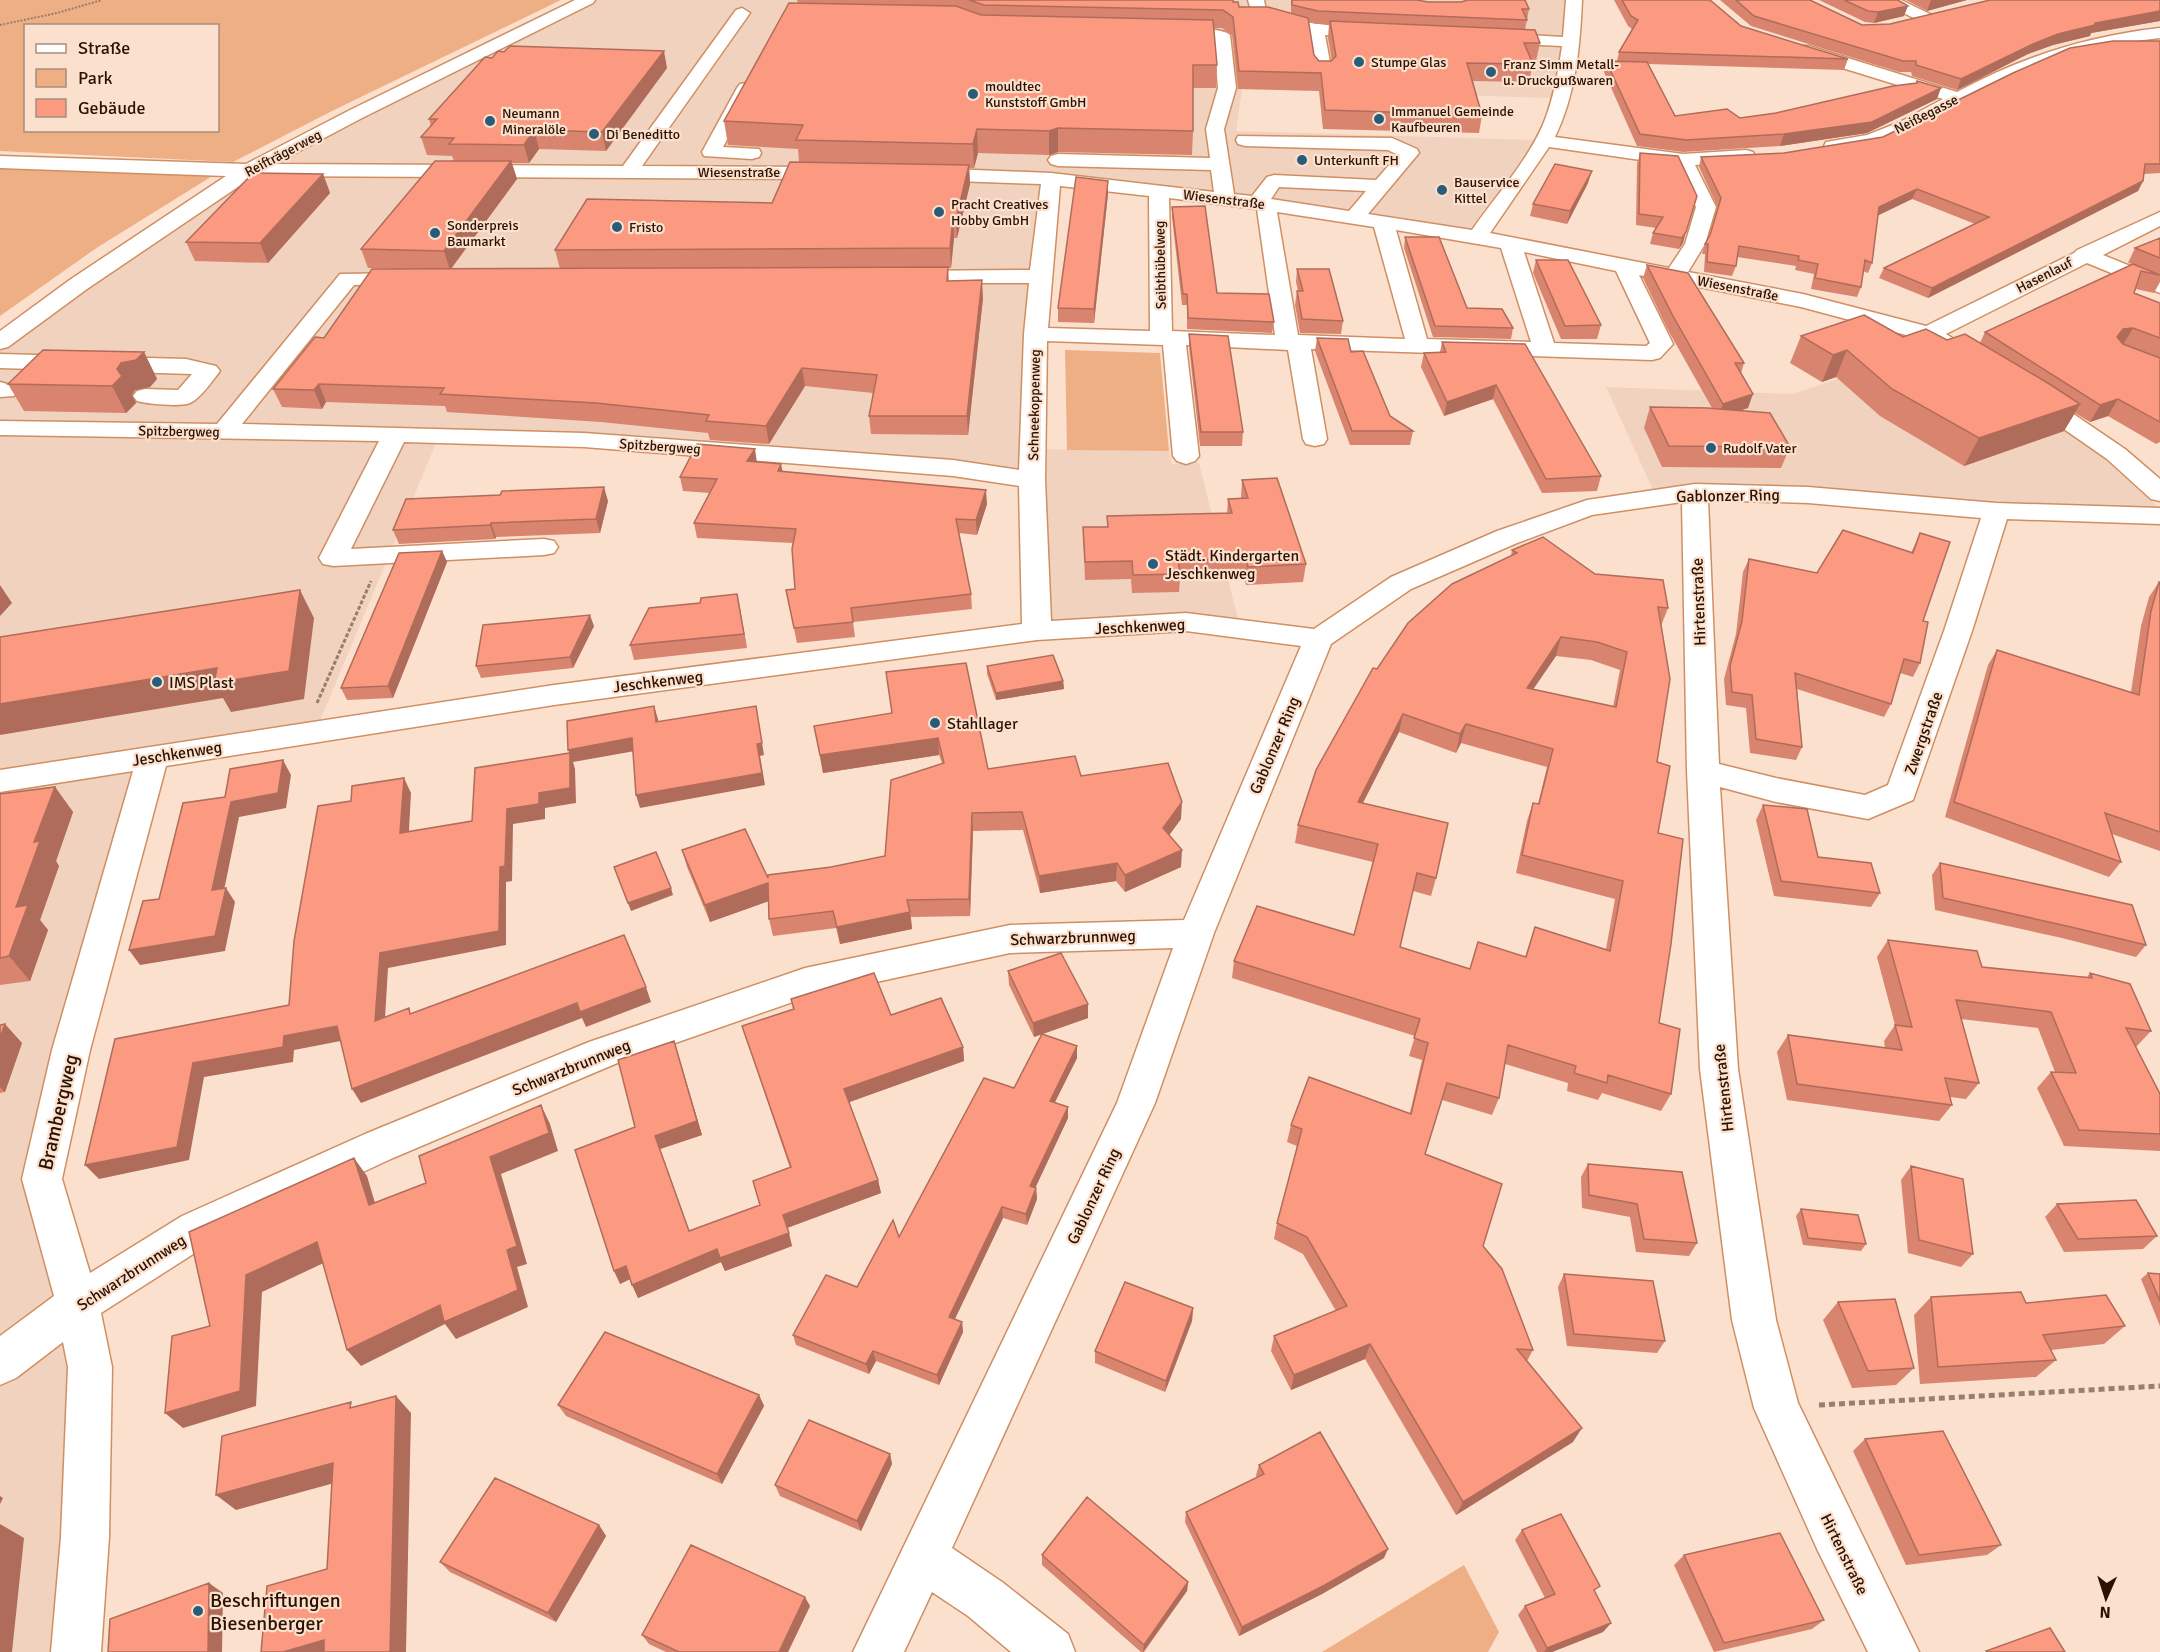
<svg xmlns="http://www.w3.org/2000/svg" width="2160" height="1652" font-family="Signika,sans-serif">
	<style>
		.built { fill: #f1d2be }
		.green { fill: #eeaf85; fill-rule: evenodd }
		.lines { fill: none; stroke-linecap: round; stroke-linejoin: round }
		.minor-casing { stroke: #d08f62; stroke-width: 3 }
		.path-far2 { stroke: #987e6d; stroke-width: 2; stroke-dasharray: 2 1.5; stroke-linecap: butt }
		.path-far1 { stroke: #987e6d; stroke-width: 3; stroke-dasharray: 4 2; stroke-linecap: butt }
		.path { stroke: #987e6d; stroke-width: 5; stroke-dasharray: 6 4; stroke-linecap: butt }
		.minor { fill: #fff; fill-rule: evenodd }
		.wall { fill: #d8846f; fill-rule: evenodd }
		.shaded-wall { fill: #b06c5a }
		.building { fill: #fb9a81; stroke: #b06c5a; stroke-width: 1.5; fill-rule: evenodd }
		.poi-dot { fill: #285c79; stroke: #fce0ce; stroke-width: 2 }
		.labels { text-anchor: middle; stroke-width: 4.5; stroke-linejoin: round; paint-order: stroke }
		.far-poi-label { font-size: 14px; fill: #2a1101; stroke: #fce0ce; text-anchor: start }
		.far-street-label { font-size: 14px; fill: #2a1101; stroke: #fce0ce }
		.street-label { font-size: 16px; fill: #2a1101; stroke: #fce0ce }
		.poi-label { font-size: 16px; fill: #2a1101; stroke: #fce0ce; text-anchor: start }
		.near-street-label { font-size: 20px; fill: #2a1101; stroke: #fce0ce }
		.near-poi-label { font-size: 20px; fill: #2a1101; stroke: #fce0ce; text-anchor: start }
	</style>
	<rect width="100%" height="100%" fill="#fce0ce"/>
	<path class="built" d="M 595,0 L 1568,0 L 1567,41 L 1552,98 L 1242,89 L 1236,131 L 1536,140 L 1471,232 L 1041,175 L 1029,334 L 1024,476 L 830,454 L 437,441 L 319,723 L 0,774 L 0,350 L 137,251 L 287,154 Z
		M 1916,352 L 2075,428 L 2160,509 L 1992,504 L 1800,488 L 1690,484 L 1654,492 L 1606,387 L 1793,394 Z
		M 1042,449 L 1169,451 L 1172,464 L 1199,463 L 1239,623 L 1045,625 Z
		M 143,764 L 30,1188 L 77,1370 L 59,1652 L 0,1652 L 0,788 Z"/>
	<path class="green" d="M 0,0 L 561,0 L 332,111 L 233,162 L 0,151 ZM 26,26 L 218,26 L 218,130 L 26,130 Z
		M 0,167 L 214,175 L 98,247 L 0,316 Z
		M 1065,350 L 1160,353 L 1169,451 L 1067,450 Z
		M 1464,1565 L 1499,1632 L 1488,1652 L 1322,1652 Z"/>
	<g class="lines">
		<defs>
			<path id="minor" d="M 575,0 L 595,0 L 593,3 L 362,118 L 275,164 L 623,166 L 736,10 L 742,8 L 750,13 L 642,166 L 829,167 L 836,169 L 839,173 L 836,177 L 829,179 L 254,176 L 87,289 L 8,347 L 0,349 L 0,331 L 71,279 L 226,176 L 0,168 L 0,156 L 246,164 L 350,110 Z
				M 1248,0 L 1264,0 L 1266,11 C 1295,22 1324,26 1355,27 C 1364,28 1375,26 1381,33 L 1373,38 L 1325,35 L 1332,73 L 1329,77 L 1317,77 L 1314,73 L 1308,33 L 1282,27 L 1253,17 Z
				M 1566,0 L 1582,0 C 1580,46 1576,94 1555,137 L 1683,154 L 1746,150 L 1753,152 L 1755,156 L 1753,160 L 1746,162 L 1695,165 L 1716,207 L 1705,244 L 1688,272 L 1803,294 L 1926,326 L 2074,253 L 2077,250 L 2160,212 L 2160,226 L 2103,255 L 2160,278 L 2160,293 L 2087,263 L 1946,334 L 1966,347 L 1970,352 L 1966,357 L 1958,359 L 1950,357 L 1921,339 L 1801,307 L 1639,275 L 1673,344 L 1660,358 L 1652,360 L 1311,349 L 1327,439 L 1324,444 L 1315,446 L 1306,444 L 1303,439 L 1288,350 L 1186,345 L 1199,456 L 1195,461 L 1186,464 L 1177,461 L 1173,456 L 1163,345 L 1047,341 L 1045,480 L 1051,621 L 1186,613 L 1314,629 L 1391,577 L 1497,531 L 1587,500 L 1695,484 L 1808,487 L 1996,503 L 2160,508 L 2160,524 L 2007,519 L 1972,631 L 1913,800 L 1868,819 L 1776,802 L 1720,787 L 1738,1069 L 1776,1320 L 1798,1403 L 1919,1652 L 1868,1652 L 1818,1551 L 1754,1408 L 1732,1320 L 1700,1069 L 1687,771 L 1682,502 L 1592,515 L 1517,543 L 1411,589 L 1331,644 L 1214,933 L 1155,1103 L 952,1548 L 1002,1582 L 1068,1634 L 1075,1652 L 1011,1652 L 968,1616 L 932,1592 L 904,1652 L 853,1652 L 1117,1103 L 1173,948 L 1010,953 L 807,997 L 615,1064 L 393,1158 L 212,1242 L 101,1313 L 112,1367 L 109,1537 L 101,1652 L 51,1652 L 61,1537 L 68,1367 L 63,1342 L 16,1378 L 0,1385 L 0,1336 L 54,1296 L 22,1179 L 52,1050 L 133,771 L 0,792 L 0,770 L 554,685 L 1022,624 L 1019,486 L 953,476 L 584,447 L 404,442 L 351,549 L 544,539 L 554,541 L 558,547 L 554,553 L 544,555 L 333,566 L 323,564 L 319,558 L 379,441 L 0,435 L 0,421 L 217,424 L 340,274 L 411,273 L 419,274 L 422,279 L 419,284 L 354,285 L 242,424 L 584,433 L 953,460 L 1019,470 L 1024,334 L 1029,283 L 903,283 L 895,282 L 892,277 L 895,272 L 903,271 L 1030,270 L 1041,184 L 926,180 L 919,178 L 916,174 L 919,170 L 926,168 L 1051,173 L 1214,192 L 1211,170 L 1058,166 L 1051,164 L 1048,160 L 1051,156 L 1058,154 L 1210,158 L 1206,129 L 1218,88 L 1214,40 L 1171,39 L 1163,34 C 1170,26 1223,27 1230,35 L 1236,88 L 1224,129 L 1234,194 L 1252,196 L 1267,177 L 1274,175 L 1376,180 L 1398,155 L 1388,150 L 1245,146 L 1238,144 L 1236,140 L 1238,136 L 1392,138 L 1417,149 L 1419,153 L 1368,214 L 1472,230 C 1495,197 1525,164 1542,127 C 1553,102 1558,74 1562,46 L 1493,43 L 1485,38 L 1493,33 L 1563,37 ZM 1549,147 L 1676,165 L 1696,207 L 1685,244 L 1669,268 L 1490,233 ZM 1060,186 L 1149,196 L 1150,331 L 1048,328 ZM 1279,187 L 1366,191 L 1349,211 L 1271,199 ZM 1169,198 L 1257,209 L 1275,335 L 1172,331 ZM 1277,212 L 1374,227 L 1405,339 L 1298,335 ZM 1396,230 L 1501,248 L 1531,342 L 1427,339 ZM 1524,252 L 1616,271 L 1650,343 L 1646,346 L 1554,343 ZM 1708,500 L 1808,503 L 1981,518 L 1944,631 L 1888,785 L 1865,795 L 1776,778 L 1719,764 ZM 1186,631 L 1301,646 L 1184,920 L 1010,925 L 805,968 L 589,1042 L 365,1134 L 182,1216 L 90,1273 L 62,1179 L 90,1050 L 166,766 L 554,705 L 1037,640 Z
				M 1881,0 L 1901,0 L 1934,16 L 1936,19 L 1928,24 L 1922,22 L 1883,3 Z
				M 2160,28 L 2160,38 C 2114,43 2070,53 2028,71 C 1978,91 1877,163 1826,150 L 1824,146 L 1826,142 L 1867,135 L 1900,122 L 1943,99 L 1797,54 L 1795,50 L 1797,46 L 1809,46 L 1957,92 C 2021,57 2088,36 2160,28 Z
				M 746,83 L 752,84 L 755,88 L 723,147 L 759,149 L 761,153 L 759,157 L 752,159 L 704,156 L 702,152 L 737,88 L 740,84 Z
				M 0,354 L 186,359 L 216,366 L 220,371 C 213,380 200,399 190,403 C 179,407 148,404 137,401 L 133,396 L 137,391 L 145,389 L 178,390 L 192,374 L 0,368 Z
				M 0,382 L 14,386 L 18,391 L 14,396 L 0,397 Z
				M 2033,390 L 2041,392 L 2125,449 L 2160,479 L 2160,501 L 2151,499 L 2107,459 L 2025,402 L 2021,397 L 2025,392 Z"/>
		</defs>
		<use href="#minor" class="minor-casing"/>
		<path class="path-far2" d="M 0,25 L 57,13 L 102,0"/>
		<path class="path-far1" d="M 317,703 L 371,581"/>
		<path class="path" d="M 1819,1405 L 2160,1386"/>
		<use href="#minor" class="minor"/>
	</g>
	<path class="wall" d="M 797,0 L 1233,0 L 1233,2 L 1239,7 L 1291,14 L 1291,0 L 1417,0 L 1428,2 L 1529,9 L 1525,30 L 1540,43 L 1536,61 L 1531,61 L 1533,64 L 1529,82 L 1473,81 L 1482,115 L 1479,133 L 1323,129 L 1319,91 L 1238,89 L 1232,35 L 1222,28 L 1214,28 L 1217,65 L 1216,88 L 1193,88 L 1193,131 L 1192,155 L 1058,152 L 1049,155 L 978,153 L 974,168 L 969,168 L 970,184 L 957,238 L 954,238 L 951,268 L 948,268 L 949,281 L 983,298 L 968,435 L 871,434 L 869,416 L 873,393 L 805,386 L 769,444 L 710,440 L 708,433 L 601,422 L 447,412 L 445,406 L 326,402 L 322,409 L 282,407 L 273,389 L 324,338 L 407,269 L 368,268 L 361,249 L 454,161 L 452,156 L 427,155 L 421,137 L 431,126 L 429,119 L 667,68 L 606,151 L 539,149 L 529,163 L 512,163 L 517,179 L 451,269 L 560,269 L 555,250 L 772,203 L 799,162 L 798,149 L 728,145 L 724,121 L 798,3 ZM 1308,22 L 1316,24 L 1329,24 L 1328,38 L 1332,61 L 1319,61 L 1314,55 Z
		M 1614,0 L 1710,0 L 1741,26 L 1848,59 L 1844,70 L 1648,64 L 1675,116 L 1740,118 L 1776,113 L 1916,83 L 1917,81 L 1937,99 L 1867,133 L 1780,146 L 1683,152 L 1637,146 L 1604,72 L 1606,61 L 1617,61 L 1619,52 L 1632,29 L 1628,26 Z
		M 1720,0 L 1810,0 L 1862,25 L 1890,24 L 2160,0 L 2160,21 L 2091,33 L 2090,36 L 2053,45 L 2028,54 L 1957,90 L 1912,76 L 1911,72 L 1899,72 L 1751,26 Z
		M 1819,0 L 1898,0 L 1904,16 L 1874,23 L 1865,22 Z
		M 1906,0 L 1967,0 L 1927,11 Z
		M 2160,41 L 2160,173 L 2144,174 L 2143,181 L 2138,191 L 1928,298 L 1879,278 L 1884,268 L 1975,224 L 1912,199 L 1878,215 L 1872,263 L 1868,273 L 1863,271 L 1861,287 L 1857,297 L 1811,289 L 1814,274 L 1795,270 L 1796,266 L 1737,257 L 1736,266 L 1732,276 L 1704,272 L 1705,254 L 1702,254 L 1705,244 L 1710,235 L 1718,208 L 1699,167 L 1701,157 L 1784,153 L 1883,137 Z
		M 1640,153 L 1678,156 L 1683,243 L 1679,249 L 1650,244 L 1653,233 L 1656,228 L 1636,225 L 1637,164 Z
		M 323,174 L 330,193 L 268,263 L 195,261 L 186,242 Z
		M 1588,183 L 1567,224 L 1530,216 L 1533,204 Z
		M 1108,194 L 1094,323 L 1058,322 L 1058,308 Z
		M 1172,207 L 1217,293 L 1274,322 L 1272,333 L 1187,329 L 1187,305 L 1182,305 L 1172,217 Z
		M 1405,237 L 1467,308 L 1513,328 L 1511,339 L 1433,337 L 1404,248 Z
		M 2160,238 L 2160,282 L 2154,293 L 2136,289 L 2134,293 L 2160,303 L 2160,442 L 2156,444 L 2108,416 L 2090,422 L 2075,413 L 2064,431 L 1964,466 L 1880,416 L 1836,377 L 1822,382 L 1790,363 L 1801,336 L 1903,337 L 1980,343 L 1985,332 L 2132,264 L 2128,263 L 2135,248 Z
		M 1536,260 L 1601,325 L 1597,339 L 1561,339 L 1533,273 Z
		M 1647,265 L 1744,363 L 1741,373 L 1748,408 L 1741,410 L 1790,447 L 1781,468 L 1662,467 L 1644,428 L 1650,407 L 1712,408 L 1668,330 L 1643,278 Z
		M 1297,269 L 1343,321 L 1341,334 L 1300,333 L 1295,305 L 1297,291 L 1298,291 L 1296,282 Z
		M 1189,334 L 1243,432 L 1242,446 L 1200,446 L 1189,347 Z
		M 1317,338 L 1351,352 L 1390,416 L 1413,431 L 1410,445 L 1350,445 L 1315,351 Z
		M 1442,342 L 1525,344 L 1601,476 L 1597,491 L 1542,493 L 1493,399 L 1444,416 L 1421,367 L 1424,353 L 1440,352 Z
		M 144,352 L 157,379 L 150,387 L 135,390 L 132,395 L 136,403 L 126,413 L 24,411 L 8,384 Z
		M 757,462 L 782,472 L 987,504 L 977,535 L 959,533 L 971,594 L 972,609 L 853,622 L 855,637 L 797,643 L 786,590 L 795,589 L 793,543 L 697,538 L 694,523 L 710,493 L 683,491 L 680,477 Z
		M 1242,480 L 1306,564 L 1303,582 L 1246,585 L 1244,577 L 1180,579 L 1179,592 L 1132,593 L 1131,579 L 1085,580 L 1083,527 L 1107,527 L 1107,516 L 1227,513 L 1228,499 L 1241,498 Z
		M 608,501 L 600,533 L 496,537 L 495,539 L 399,544 L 393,530 Z
		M 1920,533 L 1923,621 L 1920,663 L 1913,677 L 1900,673 L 1891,704 L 1884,717 L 1797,689 L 1802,747 L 1796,760 L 1750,753 L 1746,708 L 1726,705 L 1724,679 L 1736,634 L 1743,572 L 1749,559 L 1817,573 L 1911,553 Z
		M 1512,550 L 1595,574 L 1668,608 L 1661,626 L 1657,762 L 1659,1023 L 1671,1094 L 1661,1111 L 1602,1093 L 1598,1100 L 1567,1091 L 1568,1083 L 1505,1064 L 1499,1098 L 1492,1115 L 1442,1100 L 1425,1154 L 1483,1246 L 1533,1350 L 1527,1361 L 1573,1442 L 1456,1515 L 1365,1359 L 1291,1390 L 1271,1351 L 1274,1336 L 1336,1311 L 1303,1254 L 1274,1239 L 1277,1223 L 1297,1146 L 1287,1142 L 1291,1125 L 1410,1113 L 1422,1060 L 1409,1056 L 1415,1036 L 1232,978 L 1234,961 L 1354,935 L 1373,862 L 1295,843 L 1298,825 L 1377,669 L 1511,556 ZM 1556,656 L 1591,660 L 1620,670 L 1613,707 L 1533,689 ZM 1399,732 L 1456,753 L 1461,743 L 1547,767 L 1538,804 L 1533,803 L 1527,821 L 1516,873 L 1615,899 L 1606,949 L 1535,927 L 1525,957 L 1470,969 L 1400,947 L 1413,891 L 1431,896 L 1436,878 L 1363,803 Z
		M 442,551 L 447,562 L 393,698 L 347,700 L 341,688 Z
		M 2159,582 L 2160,582 L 2160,851 L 2112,834 L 2121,862 L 2109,877 L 1945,817 L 1988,665 L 1997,650 L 2131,692 L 2141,626 L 2149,597 Z
		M 700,603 L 740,609 L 747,648 L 634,660 L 630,645 Z
		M 594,626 L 573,668 L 481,678 L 476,666 Z
		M 987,666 L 1063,681 L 1064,689 L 996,700 L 987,674 Z
		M 892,713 L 988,769 L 1081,776 L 1181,819 L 1169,835 L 1181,867 L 1125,892 L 1116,881 L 1040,893 L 1023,830 L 973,831 L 970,916 L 911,917 L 912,929 L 840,944 L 836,928 L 773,936 L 769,919 L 769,901 L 710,922 L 687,867 L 682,850 L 768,878 L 831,867 L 885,856 L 942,763 L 939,755 L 823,773 L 814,726 Z
		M 55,787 L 73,812 L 56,861 L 59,866 L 40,920 L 48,930 L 30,981 L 0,985 L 0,794 Z
		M 1763,805 L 1818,857 L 1880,893 L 1871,907 L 1774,896 L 1756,820 Z
		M 1940,863 L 2146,945 L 2136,957 L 2062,938 L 1935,910 L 1932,875 Z
		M 1888,940 L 1982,967 L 2087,977 L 2090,973 L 2151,1031 L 2136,1047 L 2160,1094 L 2160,1151 L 2064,1146 L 2037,1088 L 2051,1072 L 2055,1072 L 2038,1028 L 1961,1019 L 1979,1083 L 1966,1099 L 1950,1097 L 1952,1105 L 1939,1121 L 1787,1100 L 1777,1052 L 1788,1035 L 1885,1048 L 1884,1041 L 1895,1025 L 1877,957 Z
		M 1008,971 L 1088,1004 L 1088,1018 L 1034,1037 L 1009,985 Z
		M 791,999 L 891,1015 L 963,1047 L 964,1061 L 849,1102 L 878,1180 L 881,1193 L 787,1228 L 792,1246 L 725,1271 L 721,1262 L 638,1298 L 630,1279 L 620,1284 L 635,1127 L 674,1041 L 702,1135 L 660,1149 L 689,1231 L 760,1205 L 790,1168 L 742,1026 L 793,1009 Z
		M 0,1025 L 22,1043 L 5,1092 L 0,1093 Z
		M 1077,1046 L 1077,1058 L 1055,1102 L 1068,1118 L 1035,1188 L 1036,1188 L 1037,1199 L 1027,1225 L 1003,1218 L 955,1319 L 962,1322 L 963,1332 L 939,1385 L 876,1361 L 869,1374 L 796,1345 L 793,1335 L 857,1287 L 899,1237 L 1014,1088 Z
		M 1588,1164 L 1697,1243 L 1689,1256 L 1636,1252 L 1630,1217 L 1582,1208 L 1581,1177 Z
		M 1911,1166 L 1973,1254 L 1961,1267 L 1908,1253 L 1901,1180 Z
		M 2057,1204 L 2157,1236 L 2143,1249 L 2064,1252 L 2045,1217 Z
		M 1801,1209 L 1866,1244 L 1861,1251 L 1803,1245 L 1796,1216 Z
		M 2148,1273 L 2160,1274 L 2160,1326 L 2141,1279 Z
		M 1564,1274 L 1665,1341 L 1657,1353 L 1567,1346 L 1558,1287 Z
		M 1931,1297 L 2026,1303 L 2125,1326 L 2104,1344 L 2051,1350 L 2056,1360 L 2036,1377 L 1920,1384 L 1914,1315 Z
		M 1838,1302 L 1914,1368 L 1896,1385 L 1852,1388 L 1823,1320 Z
		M 1193,1308 L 1192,1321 L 1165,1392 L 1095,1363 L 1095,1351 Z
		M 759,1395 L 764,1406 L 722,1484 L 566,1416 L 558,1405 Z
		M 1865,1439 L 2001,1545 L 1987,1555 L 1906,1565 L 1853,1451 Z
		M 890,1454 L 892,1464 L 861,1531 L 780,1496 L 775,1485 Z
		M 1259,1465 L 1384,1558 L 1322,1594 L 1239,1636 L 1185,1522 L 1186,1512 L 1257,1478 L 1256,1475 Z
		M 599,1525 L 606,1536 L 556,1622 L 450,1572 L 440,1562 Z
		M 1522,1530 L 1611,1623 L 1603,1632 L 1552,1652 L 1537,1652 L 1518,1615 L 1525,1606 L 1545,1598 L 1515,1540 Z
		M 1042,1555 L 1188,1582 L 1187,1591 L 1144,1652 L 1141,1652 L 1042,1565 Z
		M 1684,1555 L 1824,1620 L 1812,1629 L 1714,1652 L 1674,1565 Z
		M 810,1606 L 788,1652 L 666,1652 L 649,1644 L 642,1635 Z"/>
	<path class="shaded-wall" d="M 1931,0 L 1967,0 L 1927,11 Z
		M 1908,6 L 1904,16 L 1874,23 L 1878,12 Z
		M 2160,11 L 2160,21 L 2091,33 L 2090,36 L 2053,45 L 2028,54 L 1957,90 L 1961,79 L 2033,44 L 2058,34 L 2095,23 Z
		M 664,51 L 667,68 L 606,151 L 602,132 Z
		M 1941,88 L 1937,99 L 1867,133 L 1780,146 L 1784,134 Z
		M 1058,128 L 1058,152 L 1049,155 L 1049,131 Z
		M 977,129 L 978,153 L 974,168 L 973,144 Z
		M 534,130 L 539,149 L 529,163 L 524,145 Z
		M 511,161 L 517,179 L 450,270 L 444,251 Z
		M 969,165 L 970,184 L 957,238 L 956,219 Z
		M 1592,171 L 1588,183 L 1567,224 L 1570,211 Z
		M 323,174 L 330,193 L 268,263 L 260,243 Z
		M 1108,181 L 1108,194 L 1094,323 L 1094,309 Z
		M 2143,181 L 2138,191 L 1928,298 L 1932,288 Z
		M 1917,189 L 1912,199 L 1875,217 L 1879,207 Z
		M 953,218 L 954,238 L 951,268 L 950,248 Z
		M 1686,232 L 1683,243 L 1679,249 L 1682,238 Z
		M 982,280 L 983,298 L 968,435 L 967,416 Z
		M 2133,328 L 2123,345 L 2117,337 L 2123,329 Z
		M 1847,350 L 1836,377 L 1822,382 L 1833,355 Z
		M 144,352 L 157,379 L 150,387 L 135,390 L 132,395 L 136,403 L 126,413 L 112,386 L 117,369 L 121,363 Z
		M 802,368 L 805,386 L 769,444 L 766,426 Z
		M 319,384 L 326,402 L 322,409 L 314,390 Z
		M 1496,385 L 1493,399 L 1444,416 L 1447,402 Z
		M 1753,394 L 1748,408 L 1718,418 L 1723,404 Z
		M 2118,399 L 2108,416 L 2090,422 L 2100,405 Z
		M 2080,404 L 2064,431 L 1964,466 L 1979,438 Z
		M 755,449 L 757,463 L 747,461 Z
		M 781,464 L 784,478 L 778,471 Z
		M 604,487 L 608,501 L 600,533 L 596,519 Z
		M 986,490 L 987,504 L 977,535 L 976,520 Z
		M 491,523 L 496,537 L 495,539 L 490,525 Z
		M 442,551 L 447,562 L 393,698 L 388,686 Z
		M 0,585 L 12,603 L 0,616 Z
		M 300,590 L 314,618 L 304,699 L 231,712 L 223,698 L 0,735 L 0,704 Z
		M 737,594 L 740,609 L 747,648 L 744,634 Z
		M 590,615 L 594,626 L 573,668 L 570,657 Z
		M 1561,637 L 1556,656 L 1521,707 L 1527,688 Z
		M 1063,681 L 1064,689 L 996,700 L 996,693 Z
		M 654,706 L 658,719 L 660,735 L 656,722 Z
		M 756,706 L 764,755 L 760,756 L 765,785 L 640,808 L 636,795 L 757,744 Z
		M 1403,714 L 1399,732 L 1354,820 L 1358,802 Z
		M 1466,724 L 1461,743 L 1456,753 L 1460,734 Z
		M 632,738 L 635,751 L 573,762 L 575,769 L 576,803 L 545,808 L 545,819 L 513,824 L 512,881 L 506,882 L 506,945 L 388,968 L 384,1035 L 375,1021 L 380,953 L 500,867 L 507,809 L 539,793 L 570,754 L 568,750 Z
		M 938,738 L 939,755 L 823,773 L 820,755 Z
		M 283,760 L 291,775 L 286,808 L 239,817 L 221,905 L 212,890 L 231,802 Z
		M 404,778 L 411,793 L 408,848 L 400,833 Z
		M 55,787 L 73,812 L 56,861 L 59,866 L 40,920 L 48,930 L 30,981 L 9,956 L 16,907 L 34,842 Z
		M 1182,802 L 1181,819 L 1162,845 L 1163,828 Z
		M 972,813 L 973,831 L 970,916 L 969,899 Z
		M 1182,850 L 1181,867 L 1125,892 L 1125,875 Z
		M 1117,863 L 1116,881 L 1040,893 L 1039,876 Z
		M 768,883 L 772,900 L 710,922 L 705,905 Z
		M 226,888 L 235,902 L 225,951 L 140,965 L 129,950 Z
		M 671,888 L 673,895 L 631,911 L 628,903 Z
		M 910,912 L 912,929 L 840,944 L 837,927 Z
		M 646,987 L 651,1002 L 586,1027 L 582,1018 L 361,1103 L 352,1089 L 577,1003 Z
		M 1088,1004 L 1088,1018 L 1034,1037 L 1033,1023 Z
		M 5,1024 L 22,1043 L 5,1092 L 0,1087 L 0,1038 Z
		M 337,1026 L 346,1040 L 294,1050 L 293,1062 L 204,1077 L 189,1160 L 99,1179 L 85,1165 L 193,1063 L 284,1036 Z
		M 674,1041 L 702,1135 L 660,1149 L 694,1244 L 655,1136 Z
		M 1077,1046 L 1077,1058 L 1050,1112 L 1050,1101 Z
		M 963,1047 L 964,1061 L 847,1103 L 844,1089 Z
		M 541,1105 L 550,1124 L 558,1151 L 501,1174 L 527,1264 L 517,1267 L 528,1307 L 456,1339 L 445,1324 L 361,1366 L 347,1350 L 490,1157 Z
		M 1068,1107 L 1068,1118 L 1031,1197 L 1030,1186 Z
		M 354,1158 L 367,1176 L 381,1223 L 369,1205 Z
		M 878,1180 L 881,1193 L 787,1228 L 783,1215 Z
		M 1036,1188 L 1037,1199 L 1027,1225 L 1026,1214 Z
		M 1002,1207 L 1003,1218 L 951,1327 L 949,1317 Z
		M 789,1233 L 792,1246 L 725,1271 L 721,1262 L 638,1298 L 632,1285 L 717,1249 Z
		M 317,1242 L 330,1260 L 262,1292 L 256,1406 L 183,1428 L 165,1413 L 246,1275 Z
		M 626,1266 L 632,1278 L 620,1284 L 614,1271 Z
		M 1193,1308 L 1192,1321 L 1165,1392 L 1166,1381 Z
		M 962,1322 L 963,1332 L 939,1385 L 937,1375 Z
		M 1370,1344 L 1365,1359 L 1291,1390 L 1294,1375 Z
		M 873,1351 L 876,1361 L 869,1374 L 866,1364 Z
		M 759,1395 L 764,1406 L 722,1484 L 717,1474 Z
		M 396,1396 L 411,1413 L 406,1652 L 390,1652 Z
		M 1582,1428 L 1573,1442 L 1456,1515 L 1463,1502 Z
		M 890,1454 L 892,1464 L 861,1531 L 857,1521 Z
		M 333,1463 L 349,1479 L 236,1510 L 216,1495 Z
		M 0,1496 L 3,1498 L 0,1504 Z
		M 0,1524 L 24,1538 L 12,1652 L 0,1652 Z
		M 599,1525 L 606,1536 L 556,1622 L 548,1613 Z
		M 1388,1549 L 1384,1558 L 1322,1594 L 1239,1636 L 1242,1627 Z
		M 1188,1582 L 1187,1591 L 1143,1652 L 1144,1645 Z
		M 209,1583 L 223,1593 L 222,1652 L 208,1652 Z
		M 805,1597 L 810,1606 L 788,1652 L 779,1652 Z
		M 1611,1623 L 1603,1632 L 1552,1652 L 1544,1652 L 1547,1648 Z
		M 324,1640 L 341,1652 L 283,1652 Z"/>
	<path class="building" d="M 969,0 L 1233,0 L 1233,2 L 1238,2 L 1239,7 L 1268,7 L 1308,18 L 1314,55 L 1319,61 L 1331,61 L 1336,56 L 1330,21 L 1535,30 L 1540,43 L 1524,43 L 1533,64 L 1467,63 L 1482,115 L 1325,110 L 1321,73 L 1239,71 L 1233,17 L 1223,10 L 984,5 Z
		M 1292,0 L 1417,0 L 1428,2 L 1461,2 L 1468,0 L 1525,0 L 1529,9 L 1522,9 L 1527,20 L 1318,11 L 1292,5 Z
		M 1622,0 L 1710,0 L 1741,26 L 1848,59 L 1619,52 L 1638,20 L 1631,16 Z
		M 1736,0 L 1810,0 L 1862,25 L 1890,24 L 1990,0 L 2160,0 L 2160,11 L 2095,23 L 2095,25 L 2058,34 L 2033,44 L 1961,79 L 1916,65 L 1916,61 L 1903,61 L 1754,16 Z
		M 1844,0 L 1898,0 L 1908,6 L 1878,12 L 1868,11 Z
		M 789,3 L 956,6 L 981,15 L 1213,20 L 1217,65 L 1193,65 L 1193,131 L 1058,128 L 1049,131 L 977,129 L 973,144 L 796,140 L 803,125 L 724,121 Z
		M 2113,41 L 2160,41 L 2160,164 L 2145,164 L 2143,181 L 1932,288 L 1884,268 L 1989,217 L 1917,189 L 1879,207 L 1872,263 L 1865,260 L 1861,287 L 1815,278 L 1818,264 L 1798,260 L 1799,256 L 1739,246 L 1736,266 L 1707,262 L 1708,244 L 1705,244 L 1710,235 L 1721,198 L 1701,157 L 1784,153 L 1883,137 L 2013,73 L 2070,48 Z
		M 510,46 L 664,51 L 602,132 L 534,130 L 524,145 L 449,144 L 454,138 L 421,137 L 437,119 L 429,119 L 485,57 L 492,58 L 498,51 L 504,52 Z
		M 1606,61 L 1647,62 L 1675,116 L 1727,109 L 1740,118 L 1776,113 L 1893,86 L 1917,83 L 1917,81 L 1941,88 L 1872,122 L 1784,134 L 1686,140 L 1640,134 Z
		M 1640,153 L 1678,156 L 1697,196 L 1686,232 L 1682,238 L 1653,233 L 1663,217 L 1639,214 Z
		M 435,161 L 511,161 L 444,251 L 361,249 Z
		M 790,162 L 969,165 L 956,219 L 953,218 L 950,248 L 555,250 L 587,199 L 772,203 Z
		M 1555,164 L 1592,171 L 1570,211 L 1533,204 Z
		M 253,173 L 323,174 L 260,243 L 186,242 Z
		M 1076,177 L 1108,181 L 1094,309 L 1058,308 Z
		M 1205,206 L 1217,293 L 1269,294 L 1274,322 L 1188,318 L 1187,294 L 1183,294 L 1172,207 Z
		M 1405,237 L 1439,237 L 1467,308 L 1502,309 L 1513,328 L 1435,326 Z
		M 2160,238 L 2160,258 L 2135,248 Z
		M 1536,260 L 1568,260 L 1601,325 L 1565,326 Z
		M 2133,264 L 2160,275 L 2141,271 L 2134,293 L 2160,303 L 2160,338 L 2133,328 L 2123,329 L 2117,337 L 2123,344 L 2160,358 L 2160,422 L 2118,399 L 2100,405 L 1985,332 Z
		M 1647,265 L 1688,273 L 1744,363 L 1735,363 L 1753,394 L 1723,404 L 1673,316 Z
		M 948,267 L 947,281 L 982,280 L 967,416 L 869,416 L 877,375 L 802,368 L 766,426 L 706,421 L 709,415 L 596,403 L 440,394 L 444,388 L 319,384 L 314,390 L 273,389 L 315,337 L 324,338 L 372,269 Z
		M 1297,269 L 1329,269 L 1343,321 L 1302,319 L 1297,291 L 1303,291 Z
		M 1864,315 L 1903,337 L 1926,329 L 1947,340 L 1965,334 L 2051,385 L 2080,404 L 1979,438 L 1892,389 L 1847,350 L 1833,355 L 1801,336 Z
		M 1189,334 L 1228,336 L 1243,432 L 1201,432 Z
		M 1317,338 L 1348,339 L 1351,352 L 1363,351 L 1390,416 L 1413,431 L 1352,431 Z
		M 1442,342 L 1525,344 L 1601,476 L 1546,479 L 1496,385 L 1447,402 L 1424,353 L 1446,352 Z
		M 43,350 L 144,352 L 136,360 L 121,363 L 117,369 L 122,376 L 112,386 L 8,384 Z
		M 1650,407 L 1707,408 L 1770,413 L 1790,447 L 1669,446 Z
		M 697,444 L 755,449 L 747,461 L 781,464 L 778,471 L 986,490 L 976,520 L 956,519 L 971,594 L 851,608 L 853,622 L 794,628 L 786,590 L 795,589 L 792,549 L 796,529 L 694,523 L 717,479 L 680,477 Z
		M 1277,478 L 1306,564 L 1248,567 L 1246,559 L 1178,560 L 1180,574 L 1133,575 L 1132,561 L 1085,562 L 1083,527 L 1108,527 L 1107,516 L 1232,513 L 1228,499 L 1248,498 L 1242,480 Z
		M 604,487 L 596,519 L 491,523 L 490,525 L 393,530 L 406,499 L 500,495 L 502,491 Z
		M 1843,530 L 1913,553 L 1920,533 L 1950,542 L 1923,621 L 1928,622 L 1920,663 L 1904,659 L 1891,704 L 1795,673 L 1802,747 L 1756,739 L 1752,695 L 1732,692 L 1730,666 L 1742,621 L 1749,559 L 1817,573 Z
		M 1543,537 L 1595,574 L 1663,580 L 1668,608 L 1658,607 L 1670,679 L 1657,762 L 1670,766 L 1658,833 L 1683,839 L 1671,944 L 1659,1023 L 1680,1029 L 1671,1094 L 1608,1075 L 1607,1083 L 1574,1073 L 1576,1066 L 1508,1045 L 1499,1098 L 1447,1083 L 1425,1154 L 1502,1184 L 1483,1246 L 1502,1269 L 1533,1350 L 1517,1349 L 1582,1428 L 1463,1502 L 1370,1344 L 1294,1375 L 1274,1336 L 1347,1306 L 1307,1237 L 1277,1223 L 1302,1129 L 1291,1125 L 1309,1077 L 1411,1114 L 1428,1043 L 1414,1038 L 1420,1019 L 1234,961 L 1257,906 L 1354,935 L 1378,844 L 1298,825 L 1316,770 L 1373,668 L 1377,669 L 1408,623 L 1452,584 L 1517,553 L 1512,550 ZM 1561,637 L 1597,642 L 1627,652 L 1616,707 L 1527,688 ZM 1403,714 L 1460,734 L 1466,724 L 1553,749 L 1539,804 L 1533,803 L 1522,855 L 1623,881 L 1610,951 L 1535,927 L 1526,957 L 1478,942 L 1470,969 L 1400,947 L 1417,873 L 1436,878 L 1448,823 L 1358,802 Z
		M 442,551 L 388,686 L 341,688 L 399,553 Z
		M 2159,582 L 2160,582 L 2160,832 L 2105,813 L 2121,862 L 1954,802 L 1997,650 L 2139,695 L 2151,611 Z
		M 300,590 L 289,671 L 214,683 L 217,668 L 0,704 L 0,637 Z
		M 737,594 L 744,634 L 630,645 L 649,608 L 700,603 L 701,598 Z
		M 590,615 L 570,657 L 476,666 L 483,625 Z
		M 1053,655 L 1063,681 L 996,693 L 987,666 Z
		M 966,663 L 988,769 L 1075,756 L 1081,776 L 1168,763 L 1182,802 L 1163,828 L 1182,850 L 1125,875 L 1117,863 L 1039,876 L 1022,812 L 972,813 L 969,899 L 907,900 L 910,912 L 837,927 L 833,911 L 769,919 L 768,883 L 705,905 L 682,850 L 745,829 L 768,878 L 768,875 L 831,867 L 885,856 L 891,780 L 944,763 L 938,738 L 820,755 L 814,726 L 892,713 L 886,672 Z
		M 654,706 L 656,722 L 756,706 L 762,743 L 757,744 L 762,773 L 636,795 L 632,738 L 568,750 L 567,721 Z
		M 570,753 L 570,788 L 539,793 L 539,804 L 507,809 L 505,866 L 500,867 L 499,931 L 380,953 L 375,1021 L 409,1008 L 410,1014 L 624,935 L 646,987 L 580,1012 L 577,1003 L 352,1089 L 337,1026 L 284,1036 L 283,1047 L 193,1063 L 177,1147 L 85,1165 L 115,1039 L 289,1005 L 294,941 L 318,806 L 351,801 L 352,786 L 404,778 L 400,833 L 472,821 L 475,768 Z
		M 283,760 L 278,793 L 231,802 L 212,890 L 226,888 L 215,936 L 129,950 L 143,901 L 159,899 L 183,803 L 225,797 L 230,769 Z
		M 55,787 L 34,842 L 40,841 L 16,907 L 28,905 L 9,956 L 0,958 L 0,794 Z
		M 1763,805 L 1807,809 L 1818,857 L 1871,863 L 1880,893 L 1781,881 Z
		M 656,852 L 671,888 L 628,903 L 614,867 Z
		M 1940,863 L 2132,905 L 2146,945 L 2071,927 L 1943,898 Z
		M 1888,940 L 1977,951 L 1982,967 L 2092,978 L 2090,973 L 2130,984 L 2151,1031 L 2126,1028 L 2160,1094 L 2160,1134 L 2079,1130 L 2051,1072 L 2076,1073 L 2051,1012 L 1956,1000 L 1979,1083 L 1945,1078 L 1952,1105 L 1797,1084 L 1788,1035 L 1902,1050 L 1895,1025 L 1912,1027 Z
		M 1061,953 L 1088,1004 L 1033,1023 L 1008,971 Z
		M 874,973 L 891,1015 L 941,998 L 963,1047 L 844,1089 L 878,1180 L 783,1215 L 789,1233 L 720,1258 L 717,1249 L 632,1285 L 626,1266 L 614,1271 L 575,1150 L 635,1127 L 618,1060 L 674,1041 L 697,1121 L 655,1136 L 689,1231 L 760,1205 L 753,1181 L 791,1167 L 742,1026 L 794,1009 L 791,999 Z
		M 5,1024 L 0,1038 L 0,1025 Z
		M 1042,1034 L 1077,1046 L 1050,1101 L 1068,1107 L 1030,1186 L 1036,1188 L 1026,1214 L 1002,1207 L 949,1317 L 962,1322 L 937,1375 L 873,1351 L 866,1364 L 793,1335 L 826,1275 L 857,1287 L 893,1220 L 899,1237 L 984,1078 L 1014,1088 Z
		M 541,1105 L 549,1133 L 490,1157 L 517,1246 L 507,1250 L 518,1290 L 444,1322 L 440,1305 L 347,1350 L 317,1242 L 246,1275 L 240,1391 L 165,1413 L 172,1336 L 210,1326 L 189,1232 L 354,1158 L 369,1205 L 426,1183 L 419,1156 Z
		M 1588,1164 L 1682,1172 L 1697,1243 L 1644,1239 L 1637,1204 L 1589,1195 Z
		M 1911,1166 L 1963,1179 L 1973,1254 L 1919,1240 Z
		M 2136,1200 L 2157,1236 L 2078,1239 L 2057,1204 Z
		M 1801,1209 L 1858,1215 L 1866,1244 L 1808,1238 Z
		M 2148,1273 L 2160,1274 L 2160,1301 Z
		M 1564,1274 L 1653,1281 L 1665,1341 L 1574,1334 Z
		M 1125,1282 L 1193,1308 L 1166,1381 L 1095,1351 Z
		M 2021,1292 L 2026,1303 L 2106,1295 L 2125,1326 L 2043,1335 L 2056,1360 L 1938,1367 L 1931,1297 Z
		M 1895,1299 L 1914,1368 L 1868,1371 L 1838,1302 Z
		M 605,1332 L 759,1395 L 717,1474 L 558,1405 Z
		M 396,1396 L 390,1652 L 324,1652 L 324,1640 L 283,1652 L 261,1652 L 267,1586 L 327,1569 L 333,1463 L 216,1495 L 222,1436 L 351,1402 L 350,1408 Z
		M 809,1420 L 890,1454 L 857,1521 L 775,1485 Z
		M 1943,1431 L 2001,1545 L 1919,1555 L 1865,1439 Z
		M 1320,1432 L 1388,1549 L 1325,1585 L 1242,1627 L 1186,1512 L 1264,1474 L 1259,1465 Z
		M 495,1478 L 599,1525 L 548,1613 L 440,1562 Z
		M 1087,1497 L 1188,1582 L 1144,1645 L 1042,1555 Z
		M 1561,1514 L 1600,1586 L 1594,1590 L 1611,1623 L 1547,1648 L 1525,1606 L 1555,1594 L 1522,1530 Z
		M 1780,1533 L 1824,1620 L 1724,1643 L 1684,1555 Z
		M 691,1545 L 805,1597 L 779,1652 L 679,1652 L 642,1635 Z
		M 209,1583 L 208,1652 L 108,1652 L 110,1619 Z
		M 2050,1628 L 2065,1652 L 1987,1652 L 1986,1651 Z"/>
	<g class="poi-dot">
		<circle cx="1359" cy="62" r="6"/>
		<circle cx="1491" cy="72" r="6"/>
		<circle cx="973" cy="94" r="6"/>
		<circle cx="1379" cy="119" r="6"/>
		<circle cx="490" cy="121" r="6"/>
		<circle cx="594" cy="134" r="6"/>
		<circle cx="1302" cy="160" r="6"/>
		<circle cx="1442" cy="190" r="6"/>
		<circle cx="939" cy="212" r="6"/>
		<circle cx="617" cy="227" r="6"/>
		<circle cx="435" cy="233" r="6"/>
		<circle cx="1711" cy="448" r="6"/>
		<circle cx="1153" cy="564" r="6"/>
		<circle cx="157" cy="682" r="6"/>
		<circle cx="935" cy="723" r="6"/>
		<circle cx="198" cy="1611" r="6"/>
	</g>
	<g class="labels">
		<g class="far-poi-label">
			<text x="1371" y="67">Stumpe Glas</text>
			<text x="1503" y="69">Franz Simm Metall-<tspan x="1503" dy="16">u. Druckgußwaren</tspan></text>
			<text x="985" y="91">mouldtec<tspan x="985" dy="16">Kunststoff GmbH</tspan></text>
			<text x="1391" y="116">Immanuel Gemeinde<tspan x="1391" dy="16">Kaufbeuren</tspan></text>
			<text x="502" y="118">Neumann<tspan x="502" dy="16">Mineralöle</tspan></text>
			<text x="606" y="139">Di Beneditto</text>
			<text x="1314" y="165">Unterkunft FH</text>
			<text x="1454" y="187">Bauservice<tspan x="1454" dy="16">Kittel</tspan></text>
			<text x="951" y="209">Pracht Creatives<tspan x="951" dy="16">Hobby GmbH</tspan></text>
			<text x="447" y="230">Sonderpreis<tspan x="447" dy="16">Baumarkt</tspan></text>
			<text x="629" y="232">Fristo</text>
			<text x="1723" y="453">Rudolf Vater</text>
		</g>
		<g class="far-street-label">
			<text transform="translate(1926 114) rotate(-27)" y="5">Neißegasse</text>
			<text transform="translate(283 153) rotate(-28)" y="5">Reifträgerweg</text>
			<text x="739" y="177">Wiesenstraße</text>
			<text transform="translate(1224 199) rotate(7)" y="5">Wiesenstraße</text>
			<text transform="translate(1160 265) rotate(-91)" y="5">Seibthübelweg</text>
			<text transform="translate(2044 275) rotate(-27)" y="5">Hasenlauf</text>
			<text transform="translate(1738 288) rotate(11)" y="5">Wiesenstraße</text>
			<text transform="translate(1034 405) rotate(-89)" y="5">Schneekoppenweg</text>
			<text transform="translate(179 431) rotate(1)" y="5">Spitzbergweg</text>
			<text transform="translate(660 446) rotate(4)" y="5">Spitzbergweg</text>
		</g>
		<g class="street-label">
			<text transform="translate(1728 495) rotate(-1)" y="6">Gablonzer Ring</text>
			<text transform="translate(1698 602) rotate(-92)" y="6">Hirtenstraße</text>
			<text transform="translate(1140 626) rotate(-3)" y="6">Jeschkenweg</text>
			<text transform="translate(658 681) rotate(-7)" y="6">Jeschkenweg</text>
			<text transform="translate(1923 733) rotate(-71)" y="6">Zwergstraße</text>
			<text transform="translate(1274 745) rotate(-67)" y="6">Gablonzer Ring</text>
			<text transform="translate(177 753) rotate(-9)" y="6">Jeschkenweg</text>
			<text transform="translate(1073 937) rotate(-2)" y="6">Schwarzbrunnweg</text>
			<text transform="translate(571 1067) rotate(-22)" y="6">Schwarzbrunnweg</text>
			<text transform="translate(1723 1088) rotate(-96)" y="6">Hirtenstraße</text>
			<text transform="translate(1093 1196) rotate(-65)" y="6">Gablonzer Ring</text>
			<text transform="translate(131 1272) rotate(-33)" y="6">Schwarzbrunnweg</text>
			<text transform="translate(1845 1554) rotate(64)" y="6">Hirtenstraße</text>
		</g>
		<g class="poi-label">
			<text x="1165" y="561">Städt. Kindergarten<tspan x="1165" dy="18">Jeschkenweg</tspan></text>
			<text x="169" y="688">IMS Plast</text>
			<text x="947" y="729">Stahllager</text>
		</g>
		<g class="near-street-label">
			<text transform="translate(58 1112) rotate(-77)" y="7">Brambergweg</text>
		</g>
		<g class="near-poi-label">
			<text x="210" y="1607">Beschriftungen<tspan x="210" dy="23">Biesenberger</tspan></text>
		</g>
	</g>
	<rect x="24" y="24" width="195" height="108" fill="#fce0ce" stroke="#a88d7c" stroke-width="1.5"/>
	<rect x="36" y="44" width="30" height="9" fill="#ffffff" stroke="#a88d7c" stroke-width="1.5"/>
	<text x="78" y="54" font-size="18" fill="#2a1101">Straße</text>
	<rect x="36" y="69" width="30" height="18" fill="#eeaf85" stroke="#a88d7c" stroke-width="1.5"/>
	<text x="78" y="84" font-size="18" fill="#2a1101">Park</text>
	<rect x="36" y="99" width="30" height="18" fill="#fb9a81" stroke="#a88d7c" stroke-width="1.5"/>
	<text x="78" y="114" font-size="18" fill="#2a1101">Gebäude</text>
	<g transform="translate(2106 1598) rotate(183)" stroke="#fce0ce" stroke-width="4.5" paint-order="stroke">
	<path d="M0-4.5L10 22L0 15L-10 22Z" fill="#2a1101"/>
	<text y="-9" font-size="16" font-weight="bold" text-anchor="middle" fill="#2a1101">N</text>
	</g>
</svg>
